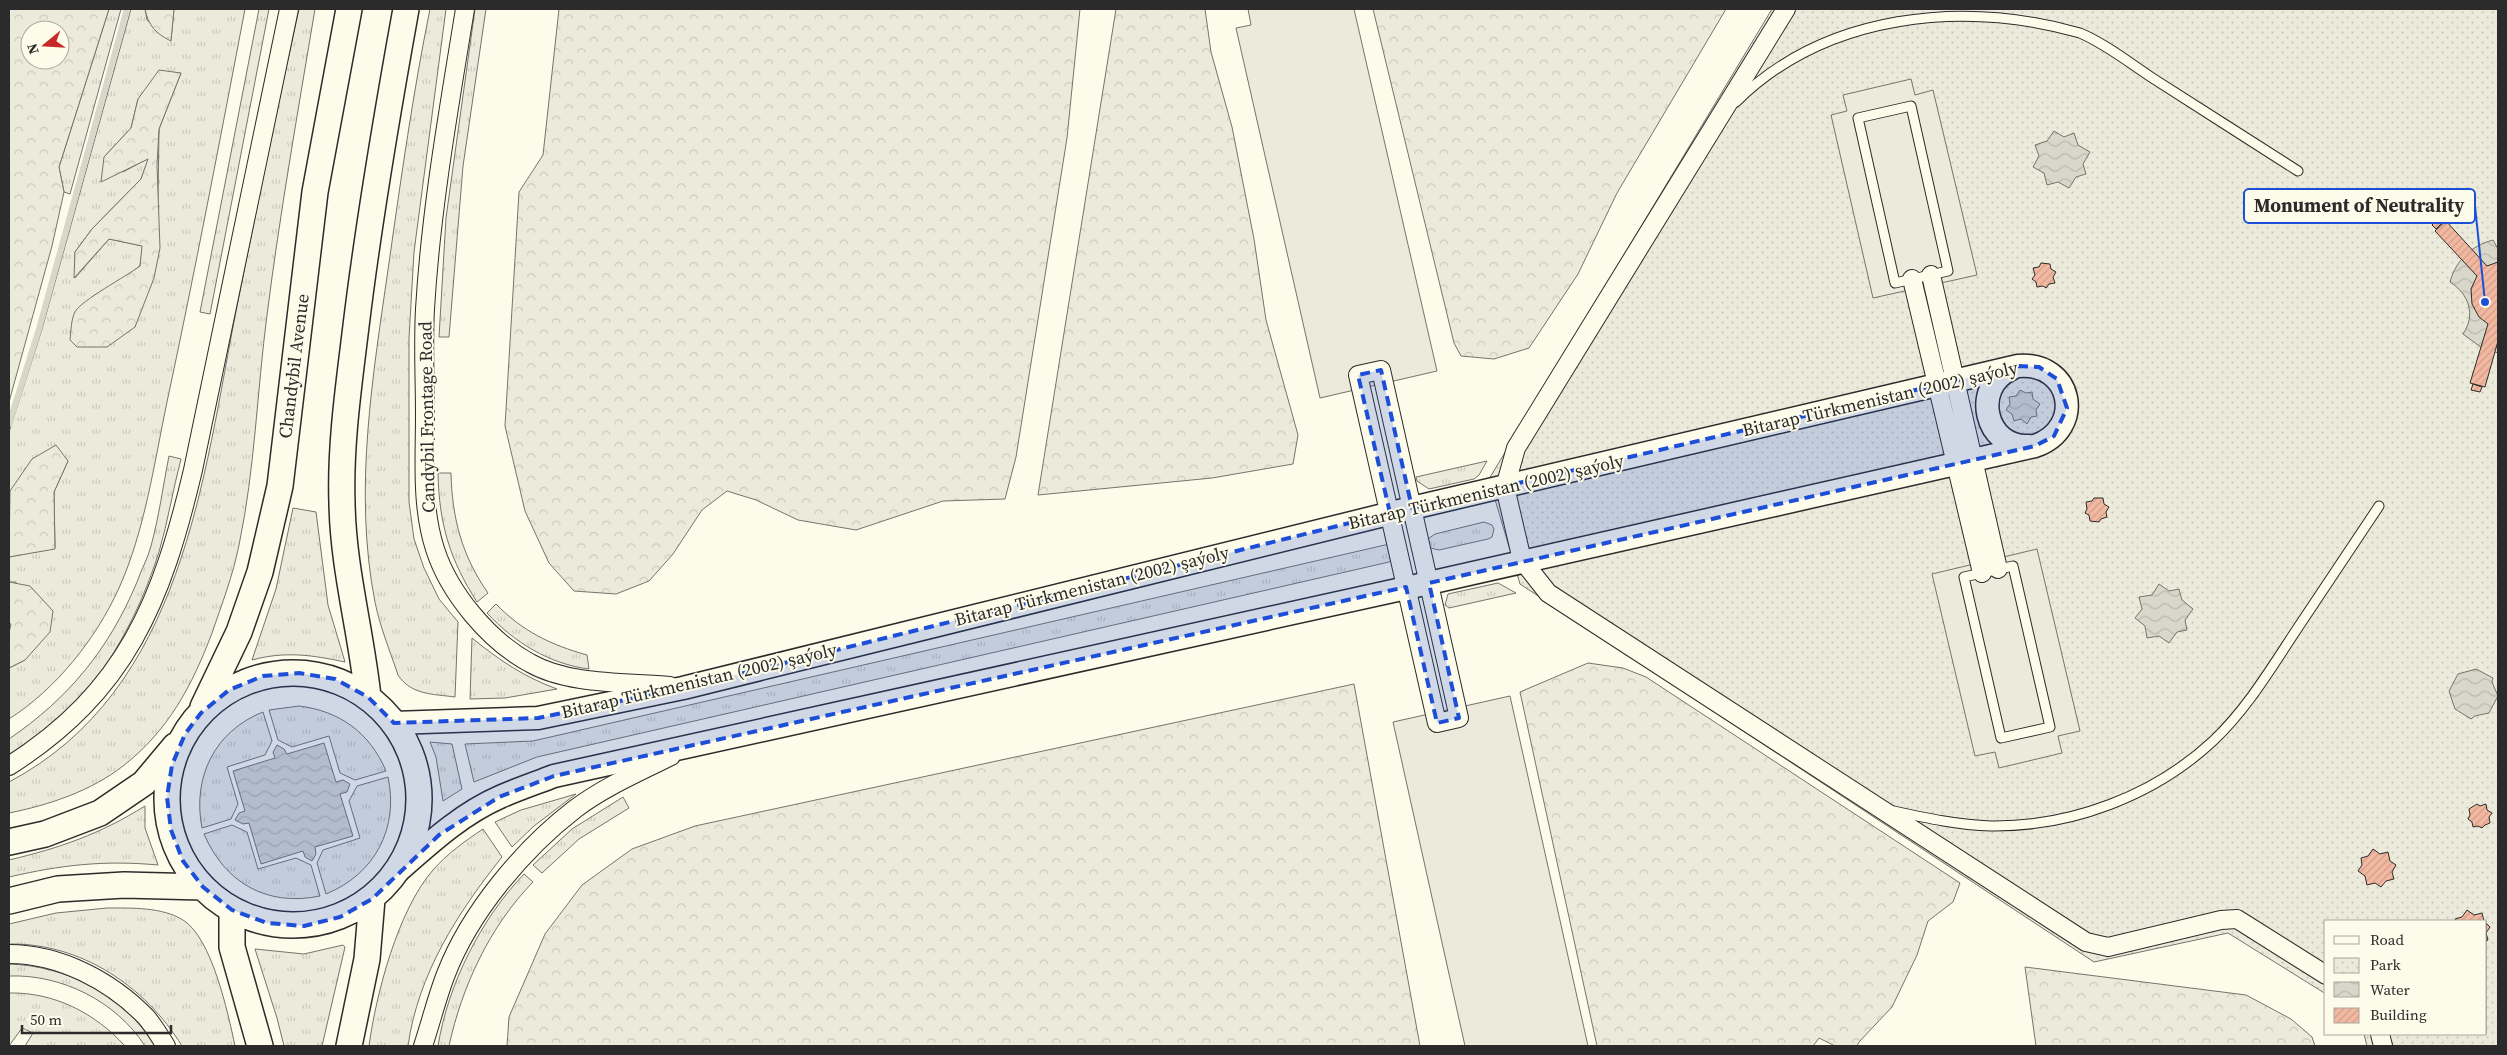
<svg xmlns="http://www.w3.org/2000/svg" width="2507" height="1055" font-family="'Source Serif 4',serif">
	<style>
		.grass { fill: url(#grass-tufts); stroke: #74746e; fill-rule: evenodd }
		.forest { fill: url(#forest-crowns); stroke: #74746e; fill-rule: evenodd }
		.park { fill: url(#park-dots); stroke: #74746e }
		.parking { fill: #eceadb; stroke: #74746e }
		.water { fill: url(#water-waves); stroke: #74746e }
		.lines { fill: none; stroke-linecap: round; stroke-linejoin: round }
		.stream { stroke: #d8d7c9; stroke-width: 6 }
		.building { fill: url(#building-hatch); stroke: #2b2b2b }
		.service-casing { stroke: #2b2b2b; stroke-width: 11 }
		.minor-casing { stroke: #2b2b2b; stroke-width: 20 }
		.tertiary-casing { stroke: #2b2b2b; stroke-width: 25 }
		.secondary-casing { stroke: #2b2b2b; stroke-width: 28 }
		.service { stroke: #fdfbea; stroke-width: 9 }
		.minor { stroke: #fdfbea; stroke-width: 18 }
		.tertiary { stroke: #fdfbea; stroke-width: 22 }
		.secondary { stroke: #fdfbea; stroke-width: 25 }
		.marked { fill: #1d4ed8; fill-opacity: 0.2; stroke: #1d4ed8; stroke-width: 4; stroke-dasharray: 10 6; stroke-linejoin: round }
		.labels { text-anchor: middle; stroke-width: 4; stroke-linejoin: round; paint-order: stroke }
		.street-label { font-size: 18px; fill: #2b2b2b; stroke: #fdfbea }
		.leader { fill: none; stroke: #1d4ed8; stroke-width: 2 }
		.callout-dot { fill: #1d4ed8; stroke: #fdfbea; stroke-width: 2 }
		.callout { fill: #fdfbea; stroke: #1d4ed8; stroke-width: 2 }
		.callout-label { font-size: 19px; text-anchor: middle; font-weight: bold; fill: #2b2b2b }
	</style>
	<defs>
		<pattern id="grass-tufts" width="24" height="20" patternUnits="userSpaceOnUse" patternTransform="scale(1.25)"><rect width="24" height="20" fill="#ecebdb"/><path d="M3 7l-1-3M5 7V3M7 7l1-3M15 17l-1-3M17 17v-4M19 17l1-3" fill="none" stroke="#cbcabc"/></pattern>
		<pattern id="forest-crowns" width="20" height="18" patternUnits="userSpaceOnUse" patternTransform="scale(1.25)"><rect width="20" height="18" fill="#ecebdb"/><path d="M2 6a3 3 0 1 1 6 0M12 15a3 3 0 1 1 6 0" fill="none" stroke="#cbcabc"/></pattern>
		<pattern id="park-dots" width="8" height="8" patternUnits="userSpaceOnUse" patternTransform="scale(1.25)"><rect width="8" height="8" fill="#ecebdb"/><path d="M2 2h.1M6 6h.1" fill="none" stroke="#cbcabc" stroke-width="1.8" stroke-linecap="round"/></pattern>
		<pattern id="water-waves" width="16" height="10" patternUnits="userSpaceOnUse" patternTransform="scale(1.25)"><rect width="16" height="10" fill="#d8d7c9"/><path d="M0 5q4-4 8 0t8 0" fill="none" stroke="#bab9ad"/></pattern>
		<pattern id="building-hatch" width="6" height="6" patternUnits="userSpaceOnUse" patternTransform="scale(1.25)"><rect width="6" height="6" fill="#f2b8a0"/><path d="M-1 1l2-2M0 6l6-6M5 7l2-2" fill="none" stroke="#d09e8a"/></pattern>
	</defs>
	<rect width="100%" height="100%" fill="#fdfbea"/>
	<path class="grass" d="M 109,9 L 121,9 L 70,194 L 64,192 L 59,167 Z
		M 131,9 L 145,9 L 147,20 L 171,40 L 174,9 L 245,9 C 220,140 195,271 167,402 C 154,464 145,530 119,588 C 96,639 56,689 9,719 L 9,668 L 25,660 L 16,582 L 9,582 L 9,557 L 55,548 L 54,492 L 68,461 L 9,499 L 9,432 L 42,329 ZM 181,73 L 159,129 L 158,198 L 135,327 L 93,296 L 116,284 L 140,266 L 143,246 L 109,239 L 75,278 L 75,252 L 92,229 L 141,179 L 149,158 L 123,172 L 104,157 L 131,128 L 138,99 Z
		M 259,9 L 269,9 L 210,314 L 200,312 Z
		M 299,9 L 315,9 C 298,111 280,213 267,315 C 257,391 255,469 239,545 C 233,575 222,604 212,633 C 192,686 168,731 123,766 C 91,791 49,805 9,813 L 9,782 C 183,690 203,479 237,306 C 257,207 277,108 299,9 Z
		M 430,9 L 446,9 L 414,252 L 409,338 L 409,502 L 414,539 L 424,568 L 439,599 L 458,622 L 455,697 C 433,694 411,695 398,675 C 390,651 380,627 375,602 C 353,490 373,375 389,263 C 401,178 413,93 430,9 Z
		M 475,9 L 486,9 L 463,166 L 449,337 L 439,337 L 446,218 Z
		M 169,456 L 181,459 C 173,489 168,521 159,552 C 140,612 108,674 61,718 C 46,732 26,744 9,757 L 9,739 C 69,698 109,649 137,582 C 141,570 148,558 151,546 C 159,517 163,486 169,456 Z
		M 1487,461 L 1479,475 L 1474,479 L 1429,489 L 1417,481 L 1416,477 Z
		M 438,473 L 451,473 C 452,518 462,556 488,593 L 477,602 C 450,560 439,524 438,473 Z
		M 293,508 L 316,512 L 328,605 L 345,662 C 312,655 285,651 252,660 L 276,589 Z
		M 1484,522 L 1492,525 L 1494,529 L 1492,537 L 1488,539 L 1439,550 L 1430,548 L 1428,539 L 1435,534 Z
		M 1385,545 L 1390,545 L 1393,560 L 1389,562 L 537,757 L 474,782 L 465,744 L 533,741 Z
		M 1498,583 L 1516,593 L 1449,608 L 1445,605 L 1448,594 Z
		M 496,604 C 522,631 551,645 587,655 L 589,669 C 549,664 514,642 487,613 Z
		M 472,638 C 499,660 524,677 557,689 L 505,698 L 470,699 Z
		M 299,706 C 340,711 370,733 386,771 L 355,780 L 340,773 L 329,736 L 292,747 L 278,740 L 269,710 Z
		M 263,712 L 272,741 L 265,755 L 227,767 L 238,804 L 231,819 L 202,828 C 192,777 215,731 263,712 Z
		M 430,742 L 452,744 L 462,789 L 443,801 L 436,757 Z
		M 388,777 C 399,828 375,874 326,894 L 317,863 L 323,850 L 360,838 L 349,801 L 357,786 Z
		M 576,794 L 534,826 L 512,847 L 495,822 L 521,810 Z
		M 623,797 L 629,808 L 579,839 L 542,873 L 533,865 L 572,829 Z
		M 145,806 L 145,828 L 158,865 C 104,860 61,865 9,877 L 9,860 C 60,848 100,834 145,806 Z
		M 232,825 L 247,832 L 258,869 L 296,858 L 311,865 L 320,896 C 267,907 225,883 204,834 Z
		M 483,829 L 502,857 C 458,912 418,974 408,1046 L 369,1046 C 376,994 398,910 433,870 C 447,854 465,841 483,829 Z
		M 524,874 L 533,882 C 490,926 462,986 449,1046 L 438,1046 C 448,984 481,919 524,874 Z
		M 107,908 C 132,908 162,907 183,920 C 212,938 228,1013 235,1046 L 182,1046 C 145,986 81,943 9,944 L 9,924 L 56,913 Z
		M 343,945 L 345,947 L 322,1046 L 284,1046 L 277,1018 L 255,949 L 304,954 Z
		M 9,964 C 67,966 124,995 155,1046 L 145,1046 C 116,1001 61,974 9,976 Z
		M 9,993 C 54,992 95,1013 125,1046 L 25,1046 L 33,1033 L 22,1028 L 9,1046 Z"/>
	<path class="forest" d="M 9,9 L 109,9 L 59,167 L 64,192 L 52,246 L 9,402 ZM 30,30 L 60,30 L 60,60 L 30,60 Z
		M 145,9 L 174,9 L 171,41 C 156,34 148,25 145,9 Z
		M 559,9 L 1080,9 L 1067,138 L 1016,457 L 1005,499 L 943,501 L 856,530 L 798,520 L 756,500 L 727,491 L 702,510 L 673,554 L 649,581 L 616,594 L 574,591 L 549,563 L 525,511 L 505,426 L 519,192 L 543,155 Z
		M 1116,9 L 1205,9 L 1211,52 L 1232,127 L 1254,239 L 1266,320 L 1298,435 L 1293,464 L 1212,478 L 1038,495 Z
		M 1373,9 L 1726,9 L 1617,193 L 1578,274 L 1529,348 L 1494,359 L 1461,356 L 1454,343 Z
		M 159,70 L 181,73 L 159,129 L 157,165 L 160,248 L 154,278 L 135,327 L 107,347 L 77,347 L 70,340 C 71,332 71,319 75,312 C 80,301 127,276 140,266 L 142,246 L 109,239 L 74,278 L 75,252 L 92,229 L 141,179 L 148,159 L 101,182 L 104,157 L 131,128 L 138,99 Z
		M 56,445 L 68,461 L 54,492 L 55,549 L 9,557 L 10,491 L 32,459 Z
		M 9,582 L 30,586 L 53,611 L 50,632 L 25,660 L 9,668 L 9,633 L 11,624 L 9,623 Z
		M 1588,663 L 1623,668 L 1646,677 L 1960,883 L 1953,902 L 1928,921 L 1917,955 L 1892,1007 L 1859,1042 L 1857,1046 L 1835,1046 L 1819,1038 L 1813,1046 L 1597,1046 L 1520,692 Z
		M 1354,684 L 1420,1046 L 507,1046 L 509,1017 L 545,934 L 582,885 L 632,849 L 695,826 Z
		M 2025,967 L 2246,995 L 2291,1019 L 2312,1037 L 2315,1046 L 2036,1046 Z"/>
	<path class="park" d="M 1772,9 L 2498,9 L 2498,1046 L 2367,1046 L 2364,1034 L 2486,1034 L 2486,921 L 2326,921 L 2326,994 L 2228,933 L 2094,962 L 1520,584 L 1489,479 Z"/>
	<path class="parking" d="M 1248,9 L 1354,9 L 1437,371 L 1320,398 L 1236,28 L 1251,25 Z
		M 1911,79 L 1915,95 L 1933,90 L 1977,275 L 1873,298 L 1831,115 L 1847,111 L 1843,95 Z
		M 2037,549 L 2080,731 L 2058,736 L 2062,753 L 1999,768 L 1995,752 L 1975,756 L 1932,574 Z
		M 1510,696 L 1588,1046 L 1465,1046 L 1393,722 Z"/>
	<path class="water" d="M 2054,131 L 2064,137 L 2074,133 L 2078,145 L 2090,152 L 2083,164 L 2086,174 L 2076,177 L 2069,188 L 2058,182 L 2047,185 L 2044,173 L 2033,167 L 2039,156 L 2035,145 L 2047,141 Z
		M 2493,240 L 2498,249 L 2498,353 L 2482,348 L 2463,334 C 2476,315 2469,294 2450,282 C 2456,260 2471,246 2493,240 Z
		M 2020,390 L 2026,393 L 2032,392 L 2033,399 L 2040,404 L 2036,410 L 2037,416 L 2031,417 L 2027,424 L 2021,419 L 2014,421 L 2012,414 L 2006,410 L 2010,404 L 2009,397 L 2016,396 Z
		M 2159,584 L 2169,591 L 2179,589 L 2182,600 L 2193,609 L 2185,620 L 2187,630 L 2177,632 L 2169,643 L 2159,636 L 2147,638 L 2145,626 L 2135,618 L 2142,609 L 2139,597 L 2152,595 Z
		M 2476,669 L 2493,678 L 2492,682 L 2498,696 L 2489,713 L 2475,716 L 2471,719 L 2455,709 L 2449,691 L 2458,674 Z
		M 324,743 L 336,782 L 343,780 L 350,784 L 347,792 L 340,794 L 353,836 L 315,847 L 316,854 L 312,861 L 305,857 L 303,851 L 261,864 L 249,823 L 243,824 L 235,820 L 239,813 L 245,811 L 233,771 L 275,758 L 273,752 L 277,745 L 284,749 L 287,754 Z"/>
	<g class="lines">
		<path class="stream" d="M 9,424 L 39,329 L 127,9"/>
	</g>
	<path class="building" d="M 2439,218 L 2443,222 L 2436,229 L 2432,225 Z
		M 2446,221 L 2487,266 L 2498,262 L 2498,341 L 2485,387 L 2470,383 L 2488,324 L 2479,317 L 2472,304 L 2471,289 L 2477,276 L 2435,231 Z
		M 2041,263 L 2050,264 L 2051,269 L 2056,272 L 2053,277 L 2055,283 L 2049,284 L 2046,288 L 2043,286 L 2037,287 L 2036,282 L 2032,279 L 2035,275 L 2033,268 L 2039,267 Z
		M 2473,384 L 2482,387 L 2480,392 L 2471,390 Z
		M 2094,498 L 2103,498 L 2104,504 L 2109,507 L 2106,512 L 2107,517 L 2101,519 L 2099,522 L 2090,521 L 2089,515 L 2085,513 L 2087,509 L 2086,502 L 2092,501 Z
		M 2477,804 L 2480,806 L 2486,804 L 2487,810 L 2492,813 L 2489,817 L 2490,823 L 2485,825 L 2482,828 L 2478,826 L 2473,827 L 2472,822 L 2468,819 L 2470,815 L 2469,809 Z
		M 2373,849 L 2380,854 L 2388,852 L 2390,861 L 2396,865 L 2392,872 L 2394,879 L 2386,881 L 2381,887 L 2375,883 L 2367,885 L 2365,876 L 2358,871 L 2362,865 L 2361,858 L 2368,856 Z
		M 2467,910 L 2474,915 L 2482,913 L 2484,921 L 2456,921 L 2455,919 L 2462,917 Z
		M 2486,923 L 2490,927 L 2486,933 L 2488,940 L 2486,941 Z"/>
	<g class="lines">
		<defs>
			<path id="service" d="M 1736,102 C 1826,13 1963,0 2080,33 C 2106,44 2131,64 2154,79 C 2202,110 2250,140 2298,171
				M 1911,106 L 1948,271 L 1895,283 L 1858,118 Z
				M 2013,566 L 2050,727 L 2001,738 L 1964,577 Z
				M 1894,811 C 1926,818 1958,825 1991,826 C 2071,827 2154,796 2213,741 C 2246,710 2270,670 2295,632 C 2323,590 2351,548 2379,506"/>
			<path id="minor" d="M 465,9 C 449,108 431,208 425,309 C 423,344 425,380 425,415 C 425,459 421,506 435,549 C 449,593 489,641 530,663 C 568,685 626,682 670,686
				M 1786,9 L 1516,448 L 1505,487 L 1522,560 L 1548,593 L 2086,942 L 2108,947 L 2221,920 L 2237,919 L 2326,975
				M 1931,275 L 1998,569
				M 1912,279 L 1982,573
				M 1381,370 L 1459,718 L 1437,723 L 1358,375 Z
				M 9,766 C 127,691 162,601 193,470 L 289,9
				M 9,954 C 60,954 111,981 146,1017 C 154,1026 160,1037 166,1046
				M 2380,1034 L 2383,1046
				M 423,1046 C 431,1022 437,997 446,974 C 470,912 523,849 575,809 C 604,787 639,772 671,756"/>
			<path id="tertiary" d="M 2011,369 C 1971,387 1985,449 2029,446
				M 394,723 L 538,718 L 683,688 L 1412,508 L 2018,366 C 2072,361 2086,428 2035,446 L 1429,583 L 554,776 C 536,783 518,789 500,797 C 461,814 429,844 397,872"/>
			<path id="secondary" d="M167 799a126 126 0 1 1 252 0a126 126 0 1 1-252 0Z
				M 368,697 C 361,631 343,568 342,503 C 340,444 349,384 356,326 C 369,219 387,114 406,9
				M 203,707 L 239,632 L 260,572 L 280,486 L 315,192 L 349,9
				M 9,842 L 45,834 L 100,813 L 144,783 L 175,746
				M 9,901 L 58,889 L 124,885 L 203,887
				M 232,910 L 232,947 L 260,1046
				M 349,1046 L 367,959 L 372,899"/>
		</defs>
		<use href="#service" class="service-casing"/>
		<use href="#minor" class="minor-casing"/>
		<use href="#tertiary" class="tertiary-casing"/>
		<use href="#secondary" class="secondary-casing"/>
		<use href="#service" class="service"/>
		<use href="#minor" class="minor"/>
		<use href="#tertiary" class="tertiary"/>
		<use href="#secondary" class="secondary"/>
	</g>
	<path class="marked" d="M 2018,366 L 2039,367 L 2057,379 L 2067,408 L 2054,436 L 2035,446 L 1429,583 L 1459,718 L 1437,723 L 1406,587 L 554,776 L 499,797 L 439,835 L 372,899 L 340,917 L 304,926 L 267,923 L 232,910 L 203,887 L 183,861 L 171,830 L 167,797 L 172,765 L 185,734 L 201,713 L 229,690 L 263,676 L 299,673 L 335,679 L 368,697 L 394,723 L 538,718 L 683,688 L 1390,513 L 1358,375 L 1381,370 L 1412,508 Z"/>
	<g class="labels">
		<g class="street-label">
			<text transform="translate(294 366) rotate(-83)" y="6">Chandybil Avenue</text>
			<text transform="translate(1880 399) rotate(-13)" y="6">Bitarap Türkmenistan (2002) şaýoly</text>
			<text transform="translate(427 417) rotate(-91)" y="6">Candybil Frontage Road</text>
			<text transform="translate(1486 492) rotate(-13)" y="6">Bitarap Türkmenistan (2002) şaýoly</text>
			<text transform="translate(1092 586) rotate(-14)" y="6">Bitarap Türkmenistan (2002) şaýoly</text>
			<text transform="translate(699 681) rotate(-13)" y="6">Bitarap Türkmenistan (2002) şaýoly</text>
		</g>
	</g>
	<path class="leader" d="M2485 302L2475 206"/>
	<circle class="callout-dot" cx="2485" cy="302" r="5"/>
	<rect class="callout" x="2244" y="189" width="231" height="34" rx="5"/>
	<g class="callout-label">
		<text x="2359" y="212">Monument of Neutrality</text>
	</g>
	<rect width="2507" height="1055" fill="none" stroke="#2b2b2b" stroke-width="20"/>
	<rect x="2324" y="920" width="162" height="115" fill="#fdfbea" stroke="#a9a89e"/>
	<rect x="2334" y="936" width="25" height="8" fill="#fdfbea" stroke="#a9a89e"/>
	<text x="2370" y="945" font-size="15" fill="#2b2b2b">Road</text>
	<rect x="2334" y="958" width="25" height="15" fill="url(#park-dots)" stroke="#a9a89e"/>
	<text x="2370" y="970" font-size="15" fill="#2b2b2b">Park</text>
	<rect x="2334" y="982" width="25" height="15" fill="url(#water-waves)" stroke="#a9a89e"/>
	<text x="2370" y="995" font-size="15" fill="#2b2b2b">Water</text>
	<rect x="2334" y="1008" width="25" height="15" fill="url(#building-hatch)" stroke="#a9a89e"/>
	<text x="2370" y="1020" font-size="15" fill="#2b2b2b">Building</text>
	<g transform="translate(45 45) rotate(252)"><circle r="24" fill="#fdfbea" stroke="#a9a89e"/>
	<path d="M0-4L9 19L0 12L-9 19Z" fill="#c62828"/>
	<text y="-8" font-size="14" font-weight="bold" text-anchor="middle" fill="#2b2b2b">N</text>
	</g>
	<path d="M22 1025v8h149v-8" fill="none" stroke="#2b2b2b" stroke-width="2.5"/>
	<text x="30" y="1025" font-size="15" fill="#2b2b2b" stroke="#fdfbea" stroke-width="4" paint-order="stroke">50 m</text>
</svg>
